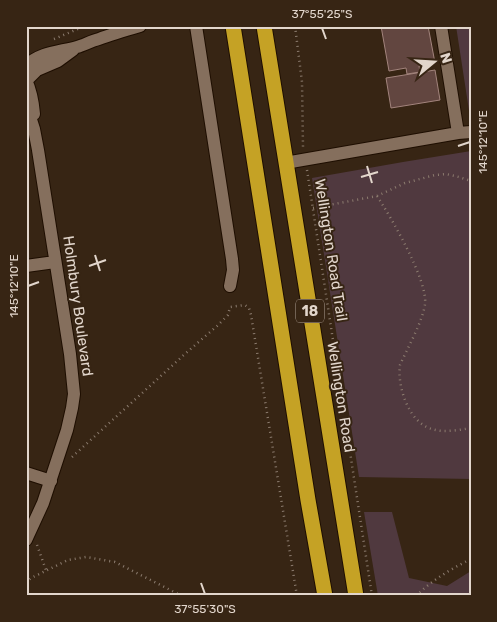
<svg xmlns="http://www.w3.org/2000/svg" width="497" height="622" font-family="Rubik,sans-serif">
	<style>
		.green { fill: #50393f }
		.building { fill: #624640; stroke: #a3847d }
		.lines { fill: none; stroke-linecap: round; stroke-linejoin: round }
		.minor-casing { stroke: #1e0e01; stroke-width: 14 }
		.highway-casing { stroke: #1e0e01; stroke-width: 17 }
		.path { stroke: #8c7c6f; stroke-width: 2.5; stroke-dasharray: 1 4; stroke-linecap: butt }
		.minor { stroke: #856f5d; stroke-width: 12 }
		.highway { stroke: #c5a225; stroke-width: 15 }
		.ticks { fill: none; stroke: #e2d6cc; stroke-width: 2 }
		.labels { text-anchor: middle; stroke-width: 4; stroke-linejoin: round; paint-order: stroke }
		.shield { fill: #372514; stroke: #afa195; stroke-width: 1 }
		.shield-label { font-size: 14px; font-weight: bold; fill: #e2d6cc }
		.street-label { font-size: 15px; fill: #e2d6cc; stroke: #372514 }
		.neatline { fill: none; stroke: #e2d6cc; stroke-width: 2 }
		.ticks-label { font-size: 12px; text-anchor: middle; fill: #e2d6cc }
	</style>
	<rect width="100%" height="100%" fill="#372514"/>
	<path class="green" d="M 456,26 L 471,26 L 471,117 L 470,117 Z
		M 471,151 L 471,479 L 359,477 L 312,178 L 403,162 Z
		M 364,512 L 392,512 L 409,578 L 447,586 L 471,571 L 471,596 L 378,596 Z"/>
	<path class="building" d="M 381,26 L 428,26 L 435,63 L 419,66 L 420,72 L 407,74 L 406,68 L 389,71 Z
		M 435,70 L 440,100 L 391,108 L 386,78 Z"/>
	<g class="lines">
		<defs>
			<path id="minor" d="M 196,26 L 232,259 L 233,270 L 230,286
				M 26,66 C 40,52 59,52 77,47 C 84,45 91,41 99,39 C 112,34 126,30 140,26
				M 26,80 C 31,91 33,102 34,114
				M 26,81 L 37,70 L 58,61 L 73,50
				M 26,104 L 34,129 L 38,150 L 70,354 L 74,394 L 72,408 L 67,430 L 43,503 L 26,540
				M 458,133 L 471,132
				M 285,163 L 458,133 L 441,26
				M 26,266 L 55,262
				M 26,473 L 51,481"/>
			<path id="highway" d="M 233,26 L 308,500 L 325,596
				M 264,26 L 356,596"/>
		</defs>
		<use href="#minor" class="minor-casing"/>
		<use href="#highway" class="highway-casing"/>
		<path class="path" d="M 295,26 L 302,82 L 303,147
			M 54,39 L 85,26
			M 307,170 L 372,596
			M 377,196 C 391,217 428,281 425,304 C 423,321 407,349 400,365 C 397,387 409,423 432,429 C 444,433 459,430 471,428
			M 313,208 L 377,196 L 405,183 L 435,175 L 446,174 L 459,177 L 471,181
			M 72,457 L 186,353 L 217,326 L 228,315 L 230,307 L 245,305 L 249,308 L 251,315 L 297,596
			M 37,545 L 46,570
			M 26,583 L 31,578 L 68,560 L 86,557 L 115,562 L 182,596
			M 416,596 C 432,580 451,569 471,559"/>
		<use href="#minor" class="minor"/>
		<use href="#highway" class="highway"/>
	</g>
	<path class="ticks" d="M 322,28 L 326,39M 458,146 L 470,142M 367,166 L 372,183M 361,177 L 378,172M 95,255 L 100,271M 89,266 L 106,260M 28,286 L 39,282M 201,583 L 205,594"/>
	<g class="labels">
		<rect class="shield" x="296" y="299.5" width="28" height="23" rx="4"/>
		<g class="shield-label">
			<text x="310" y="316">18</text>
		</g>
		<g class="street-label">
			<text transform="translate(331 250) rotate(81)" y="5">Wellington Road Trail</text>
			<text transform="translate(78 306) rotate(82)" y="5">Holmbury Boulevard</text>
			<text transform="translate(341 397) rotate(81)" y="5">Wellington Road</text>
		</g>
	</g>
	<rect width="497" height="622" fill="none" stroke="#372514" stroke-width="55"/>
	<g transform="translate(434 62) rotate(72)" stroke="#372514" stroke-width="4" paint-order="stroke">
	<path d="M0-4L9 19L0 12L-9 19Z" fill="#e2d6cc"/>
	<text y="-8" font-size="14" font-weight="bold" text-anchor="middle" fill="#e2d6cc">N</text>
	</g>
	<rect x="28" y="28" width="442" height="566" class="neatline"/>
	<g class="ticks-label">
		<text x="322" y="18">37°55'25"S</text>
		<text transform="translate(483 142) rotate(-90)" y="4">145°12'10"E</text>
		<text transform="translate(14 286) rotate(-90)" y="4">145°12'10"E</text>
		<text x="205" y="613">37°55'30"S</text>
	</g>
</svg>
